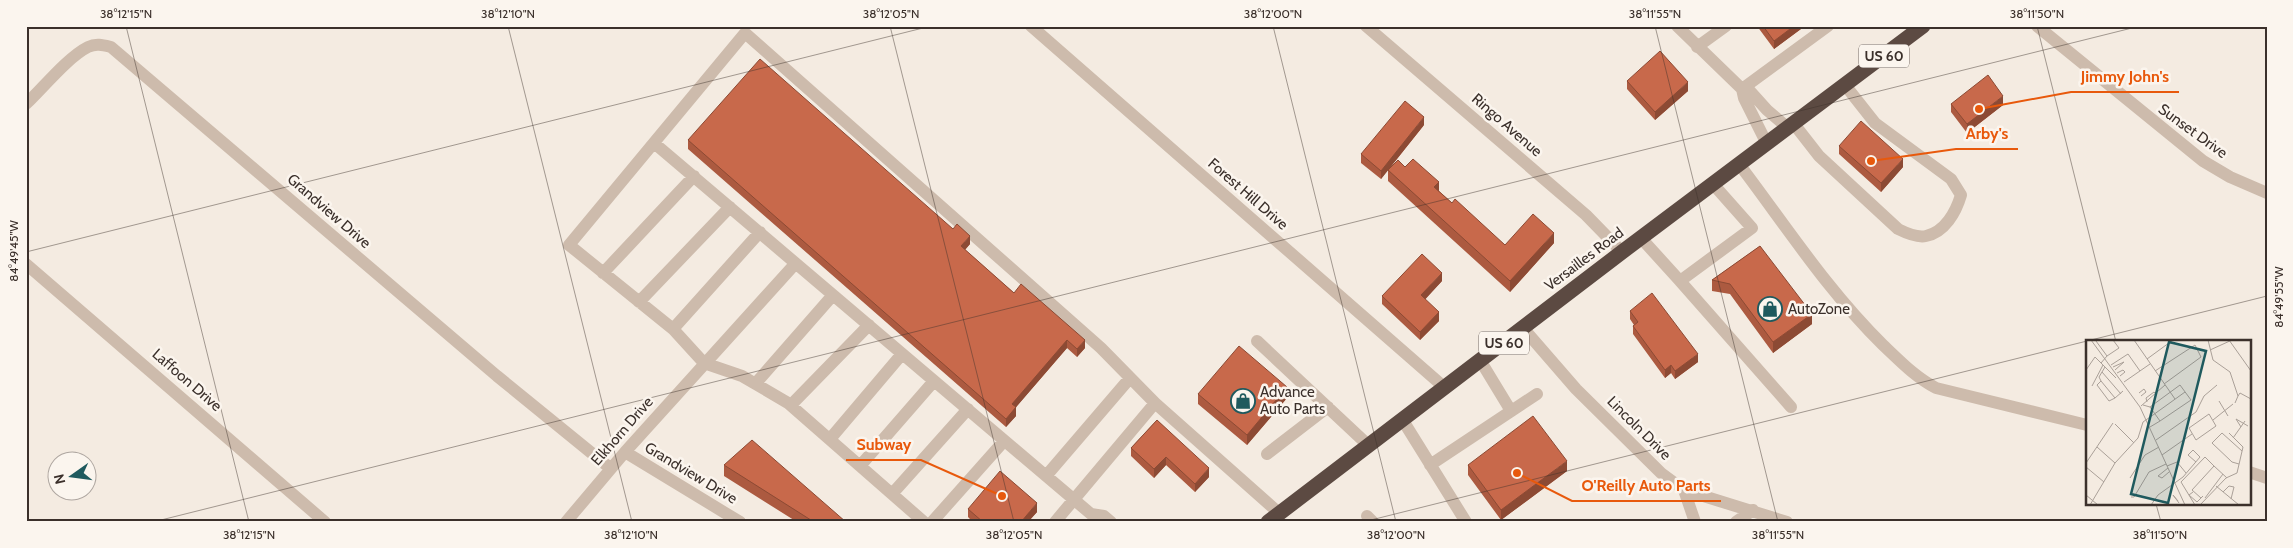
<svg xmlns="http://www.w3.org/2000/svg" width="2293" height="548" font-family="Cabin,sans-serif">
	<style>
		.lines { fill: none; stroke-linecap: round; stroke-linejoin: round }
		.minor { stroke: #cdbbac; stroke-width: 12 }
		.highway { stroke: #5c4a42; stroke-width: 15 }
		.wall { fill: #ac5a40 }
		.shaded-wall { fill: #8c4a34 }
		.building { fill: #c8694b; stroke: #8c4a34 }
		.ticks { fill: none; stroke: #3b302b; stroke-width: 1; stroke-opacity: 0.45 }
		.labels { text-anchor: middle; stroke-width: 5; stroke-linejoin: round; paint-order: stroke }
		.shield { fill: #fbf5ee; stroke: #756b66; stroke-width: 1 }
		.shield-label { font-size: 14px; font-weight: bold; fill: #3b302b }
		.street-label { font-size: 15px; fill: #3b302b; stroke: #fbf5ee }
		.poi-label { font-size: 15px; fill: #3b302b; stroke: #fbf5ee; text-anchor: start }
		.inset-road { fill: none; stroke: #aaa098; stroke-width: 1 }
		.view { fill: #1f5a5e; fill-opacity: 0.15; stroke: #1f5a5e; stroke-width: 2.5 }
		.inset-edge { fill: none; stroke: #3b302b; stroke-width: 2.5 }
		.leader { fill: none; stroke: #e8590c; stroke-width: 2 }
		.callout-dot { fill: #e8590c; stroke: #fbf5ee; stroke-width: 2 }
		.callout-label { font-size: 16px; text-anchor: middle; font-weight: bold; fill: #e8590c; stroke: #fbf5ee; stroke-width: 5; stroke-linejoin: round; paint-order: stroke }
		.neatline { fill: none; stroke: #3b302b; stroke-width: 2 }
		.ticks-label { font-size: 12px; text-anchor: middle; fill: #3b302b }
	</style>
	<rect width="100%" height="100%" fill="#f4ebe1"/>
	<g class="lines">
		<path class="minor" d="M 1031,26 L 1444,387
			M 1366,26 L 1586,215 L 1622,252
			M 1677,26 L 1742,89 L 1744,98 L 1767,144
			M 2037,26 L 2203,161 L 2230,177 L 2267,193
			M 1697,47 L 1726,26
			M 1742,89 L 1828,26
			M 1742,89 L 1749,90 L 1767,110 L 1788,128
			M 26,104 C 43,88 68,57 88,47 C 96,43 103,45 111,47 L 497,376 L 610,468
			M 1794,124 L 1819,156 L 1898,229 C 1906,233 1917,238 1926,236 C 1945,232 1956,212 1961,195 L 1951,179 L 1875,123 L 1845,85
			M 654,143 L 1091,514 L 1104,516 L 1111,522
			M 1739,164 C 1786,226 1827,290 1883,345 C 1900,361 1915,377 1936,388 L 2087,425
			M 1641,238 L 1680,281 L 1752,228 L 1713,184
			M 26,264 L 325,522
			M 603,273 L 694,176
			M 1680,281 L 1791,407
			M 639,302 L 730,207
			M 1523,328 L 1576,389 L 1661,473 L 1684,490 L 1787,522
			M 673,329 L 760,232
			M 1257,341 L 1368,445
			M 1480,360 L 1511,411
			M 756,383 L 833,295
			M 791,405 L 869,325
			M 1402,419 L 1466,522
			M 830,439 L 902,354
			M 625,452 L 740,522
			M 1267,454 L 1328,407
			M 1430,465 L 1537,394
			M 860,466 L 934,381
			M 2249,472 L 2267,478
			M 1046,476 L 1130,378
			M 1684,490 L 1695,522
			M 892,494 L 968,409
			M 1367,516 L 1373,522
			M 566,522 L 625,452 L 795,264
			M 924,522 L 788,403 L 742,376 L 704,363 L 673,329 L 569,245 L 745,33 L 1101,348 L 1155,403
			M 932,522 L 1004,441
			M 1055,522 L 1155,403 L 1279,513
			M 1736,522 L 1753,510"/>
		<path class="highway" d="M 1268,522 L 1622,252 L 1923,26"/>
	</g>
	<path class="wall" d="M 1757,26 L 1805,26 L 1774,49 Z
		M 1627,81 L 1688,91 L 1655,120 L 1627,89 Z
		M 1951,104 L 2003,105 L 1967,133 L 1951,112 Z
		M 1424,125 L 1381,179 L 1361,163 L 1361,154 Z
		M 688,140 L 970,244 L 965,250 L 1014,293 L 1085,348 L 1077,357 L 1067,348 L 1016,407 L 1016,416 L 1006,427 L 688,149 Z
		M 1839,146 L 1903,167 L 1881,192 L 1839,154 Z
		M 1405,167 L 1439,191 L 1452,203 L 1505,245 L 1554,243 L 1510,292 L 1388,181 L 1388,170 Z
		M 1760,246 L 1812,324 L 1773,353 L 1730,294 L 1712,291 L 1712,280 Z
		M 1442,281 L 1425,299 L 1439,321 L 1420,340 L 1382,304 L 1382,296 Z
		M 1630,311 L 1698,362 L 1675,379 L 1671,373 L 1665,378 L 1633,334 L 1633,326 L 1634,325 L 1630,319 Z
		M 1198,394 L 1287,398 L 1247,445 L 1198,404 Z
		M 1157,420 L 1209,477 L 1195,492 L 1166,465 L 1154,478 L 1131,456 L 1131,448 Z
		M 724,465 L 846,522 L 797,522 L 724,476 Z
		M 1468,465 L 1567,471 L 1501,520 L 1468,475 Z
		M 968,509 L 1037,512 L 1028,522 L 973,522 L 968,517 Z"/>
	<path class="shaded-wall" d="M 1794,26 L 1805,26 L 1774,49 L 1774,41 Z
		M 1688,82 L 1688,91 L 1655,120 L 1655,112 Z
		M 2003,96 L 2003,105 L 1967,133 L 1967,124 Z
		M 1424,117 L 1424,125 L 1381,179 L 1381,171 Z
		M 1903,159 L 1903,167 L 1881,192 L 1881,183 Z
		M 1439,182 L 1439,193 L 1434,187 Z
		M 1554,233 L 1554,243 L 1510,292 L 1510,281 Z
		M 970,236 L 970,244 L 961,254 L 961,246 Z
		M 1442,273 L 1442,281 L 1421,304 L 1421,295 Z
		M 1439,312 L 1439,321 L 1420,340 L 1420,332 Z
		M 1812,314 L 1812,324 L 1773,353 L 1773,342 Z
		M 1067,340 L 1067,348 L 1012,412 L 1012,404 Z
		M 1085,340 L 1085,348 L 1077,357 L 1077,349 Z
		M 1698,354 L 1698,362 L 1675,379 L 1675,371 Z
		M 1671,365 L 1671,373 L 1665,378 L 1665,370 Z
		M 1287,387 L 1287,398 L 1247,445 L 1247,435 Z
		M 1016,407 L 1016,416 L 1006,427 L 1006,419 Z
		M 1166,457 L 1166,465 L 1154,478 L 1154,469 Z
		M 1567,461 L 1567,471 L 1501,520 L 1501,510 Z
		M 1209,468 L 1209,477 L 1195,492 L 1195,484 Z
		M 1037,503 L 1037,512 L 1028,522 L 1021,522 Z"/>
	<path class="building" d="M 1763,26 L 1794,26 L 1774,41 Z
		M 1660,51 L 1688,82 L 1655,112 L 1627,81 Z
		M 760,59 L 953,229 L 957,224 L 970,236 L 961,246 L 1014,293 L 1021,284 L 1085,340 L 1077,349 L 1067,340 L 1012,404 L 1016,407 L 1006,419 L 688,140 Z
		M 1988,75 L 2003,96 L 1967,124 L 1951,104 Z
		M 1405,101 L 1424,117 L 1381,171 L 1361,154 Z
		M 1861,121 L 1903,159 L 1881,183 L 1839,146 Z
		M 1413,159 L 1439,182 L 1434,187 L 1452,203 L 1455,199 L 1505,245 L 1533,214 L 1554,233 L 1510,281 L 1388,170 L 1398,160 L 1405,167 Z
		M 1760,246 L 1812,314 L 1773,342 L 1730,284 L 1712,280 Z
		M 1422,254 L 1442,273 L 1421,295 L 1439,312 L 1420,332 L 1382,296 Z
		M 1652,293 L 1698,354 L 1675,371 L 1671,365 L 1665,370 L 1633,326 L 1638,322 L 1630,311 Z
		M 1239,346 L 1287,387 L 1247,435 L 1198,394 Z
		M 1533,416 L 1567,461 L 1501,510 L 1468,465 Z
		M 1157,420 L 1209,468 L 1195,484 L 1166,457 L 1154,469 L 1131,448 Z
		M 752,440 L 846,522 L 814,522 L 724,465 Z
		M 1000,471 L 1037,503 L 1021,522 L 983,522 L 968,509 Z"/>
	<path class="ticks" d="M 126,26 L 249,522M 508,26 L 632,522M 890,26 L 1014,522M 1273,26 L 1396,522M 1655,26 L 1778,522M 2037,26 L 2116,342M 26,252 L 931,26M 2156,504 L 2161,522M 153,522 L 2140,26M 1363,522 L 2267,296"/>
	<defs>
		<symbol id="shop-ring" viewBox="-11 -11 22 22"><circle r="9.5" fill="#fbf5ee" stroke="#1f5a5e" stroke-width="1.5"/><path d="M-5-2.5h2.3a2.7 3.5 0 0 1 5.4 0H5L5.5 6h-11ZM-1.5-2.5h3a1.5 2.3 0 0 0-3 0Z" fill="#1f5a5e"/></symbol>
	</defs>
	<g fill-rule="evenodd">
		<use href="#shop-ring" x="1756" y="295" width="28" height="28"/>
		<use href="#shop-ring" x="1229" y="387" width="28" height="28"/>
	</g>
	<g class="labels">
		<g class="shield">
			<rect x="1859" y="44.5" width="50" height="23" rx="4"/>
			<rect x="1479" y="331.5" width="50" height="23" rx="4"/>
		</g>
		<g class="shield-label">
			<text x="1884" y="61">US 60</text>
			<text x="1504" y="348">US 60</text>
		</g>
		<g class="street-label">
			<text transform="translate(1507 125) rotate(41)" y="5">Ringo Avenue</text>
			<text transform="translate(2193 131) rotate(36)" y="5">Sunset Drive</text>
			<text transform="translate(1248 194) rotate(41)" y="5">Forest Hill Drive</text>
			<text transform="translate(329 211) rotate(41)" y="5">Grandview Drive</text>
			<text transform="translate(1584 259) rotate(-37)" y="5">Versailles Road</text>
			<text transform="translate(187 380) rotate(41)" y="5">Laffoon Drive</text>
			<text transform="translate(1639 428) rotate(45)" y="5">Lincoln Drive</text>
			<text transform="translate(622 431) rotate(-49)" y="5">Elkhorn Drive</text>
			<text transform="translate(691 473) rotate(31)" y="5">Grandview Drive</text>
		</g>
		<g class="poi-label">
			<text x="1788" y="314">AutoZone</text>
			<text x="1260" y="397">Advance<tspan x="1260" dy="17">Auto Parts</tspan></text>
		</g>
	</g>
	<g transform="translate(2086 340)">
		<rect width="165" height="165" fill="#f4ebe1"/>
		<path class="inset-road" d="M 5,0 L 54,67 L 99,165M 48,0 L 89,59M 122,0 L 127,20 L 144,32 L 152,56 L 149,63M 143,0 L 165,31M 10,1 L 21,16 L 15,23M 124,10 L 146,0M 21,16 L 33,8 L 27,0M 61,19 L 87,0M 25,25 L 42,14 L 54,31M 19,27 L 13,37 L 15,41 L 29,58 L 37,51M 27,27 L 38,22 L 29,30M 0,30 L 9,17 L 30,38M 69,31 L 109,5 L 115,17 L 78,44M 16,32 L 35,54M 31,33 L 37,30 L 39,32 L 34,36M 15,41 L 11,45 L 23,61 L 29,58M 38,42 L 64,24M 6,46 L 17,25M 53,53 L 58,49 L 60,52 L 55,56M 152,56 L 154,53 L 165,59M 133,61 L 142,76M 61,62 L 60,58 L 68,52 L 70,54M 57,65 L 64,67 L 74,81 L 64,87M 55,66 L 79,45M 64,67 L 94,45 L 105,60 L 74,81M 123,74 L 130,86 L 110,100 L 103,88 ZM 67,75 L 99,52M 127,80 L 147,64M 29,84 L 48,103M 155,87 L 150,79 L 162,86M 147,98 L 159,81M 70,100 L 110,72 L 118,56 L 131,45M 11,107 L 29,123M 76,115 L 106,94M 0,123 L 27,83M 153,124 L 146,122 L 126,103 L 136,93 L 156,111M 81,126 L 91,122 L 100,133M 0,127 L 18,142M 82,128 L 72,136 L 76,138 L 83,132M 44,138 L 59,115 L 73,107M 130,146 L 153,165M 107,152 L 103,155 L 111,162 L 115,158M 137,152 L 143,146 L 148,147 L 145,159M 0,155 L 12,165M 117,156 L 115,158 L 106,150 L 128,126 L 141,138M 45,157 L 48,157 L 63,132 L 80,124M 119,158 L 137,134M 92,161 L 87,155 L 93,163M 4,165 L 29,123 L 52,98 L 57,82 L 67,75M 65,165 L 72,155 L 97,137 L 114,117 L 107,110 L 102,115 L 110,122M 109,165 L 95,142 L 119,117 L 128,126M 114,165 L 140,138 L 151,133 L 157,107 L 143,93"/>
		<path class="view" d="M 83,2 L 120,11 L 82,163 L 45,154 Z"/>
		<rect width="165" height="165" class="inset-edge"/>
	</g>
	<path class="leader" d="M1979 109L2071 92H2179M1871 161L1956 149H2018M1002 496L921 460H846M1517 473L1572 501H1721"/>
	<g class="callout-dot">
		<circle cx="1979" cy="109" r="5"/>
		<circle cx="1871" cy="161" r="5"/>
		<circle cx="1002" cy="496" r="5"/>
		<circle cx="1517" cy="473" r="5"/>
	</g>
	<g class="callout-label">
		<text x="2125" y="82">Jimmy John's</text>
		<text x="1987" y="139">Arby's</text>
		<text x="884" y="450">Subway</text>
		<text x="1646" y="491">O'Reilly Auto Parts</text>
	</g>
	<rect width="2293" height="548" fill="none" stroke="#fbf5ee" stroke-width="55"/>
	<g transform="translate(72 476) rotate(256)"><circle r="24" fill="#fbf5ee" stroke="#aea6a0"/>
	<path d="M0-4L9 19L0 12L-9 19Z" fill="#1f5a5e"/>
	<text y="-8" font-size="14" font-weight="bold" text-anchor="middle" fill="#3b302b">N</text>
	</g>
	<rect x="28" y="28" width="2238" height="492" class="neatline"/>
	<g class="ticks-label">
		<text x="126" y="18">38°12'15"N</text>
		<text x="508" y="18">38°12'10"N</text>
		<text x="891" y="18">38°12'05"N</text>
		<text x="1273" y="18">38°12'00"N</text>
		<text x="1655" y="18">38°11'55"N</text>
		<text x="2037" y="18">38°11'50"N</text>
		<text transform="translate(14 251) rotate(-90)" y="4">84°49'45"W</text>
		<text transform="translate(2279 297) rotate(-90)" y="4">84°49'55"W</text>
		<text x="249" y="539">38°12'15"N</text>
		<text x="631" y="539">38°12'10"N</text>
		<text x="1014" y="539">38°12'05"N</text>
		<text x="1396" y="539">38°12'00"N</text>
		<text x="1778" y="539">38°11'55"N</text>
		<text x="2160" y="539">38°11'50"N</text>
	</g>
</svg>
